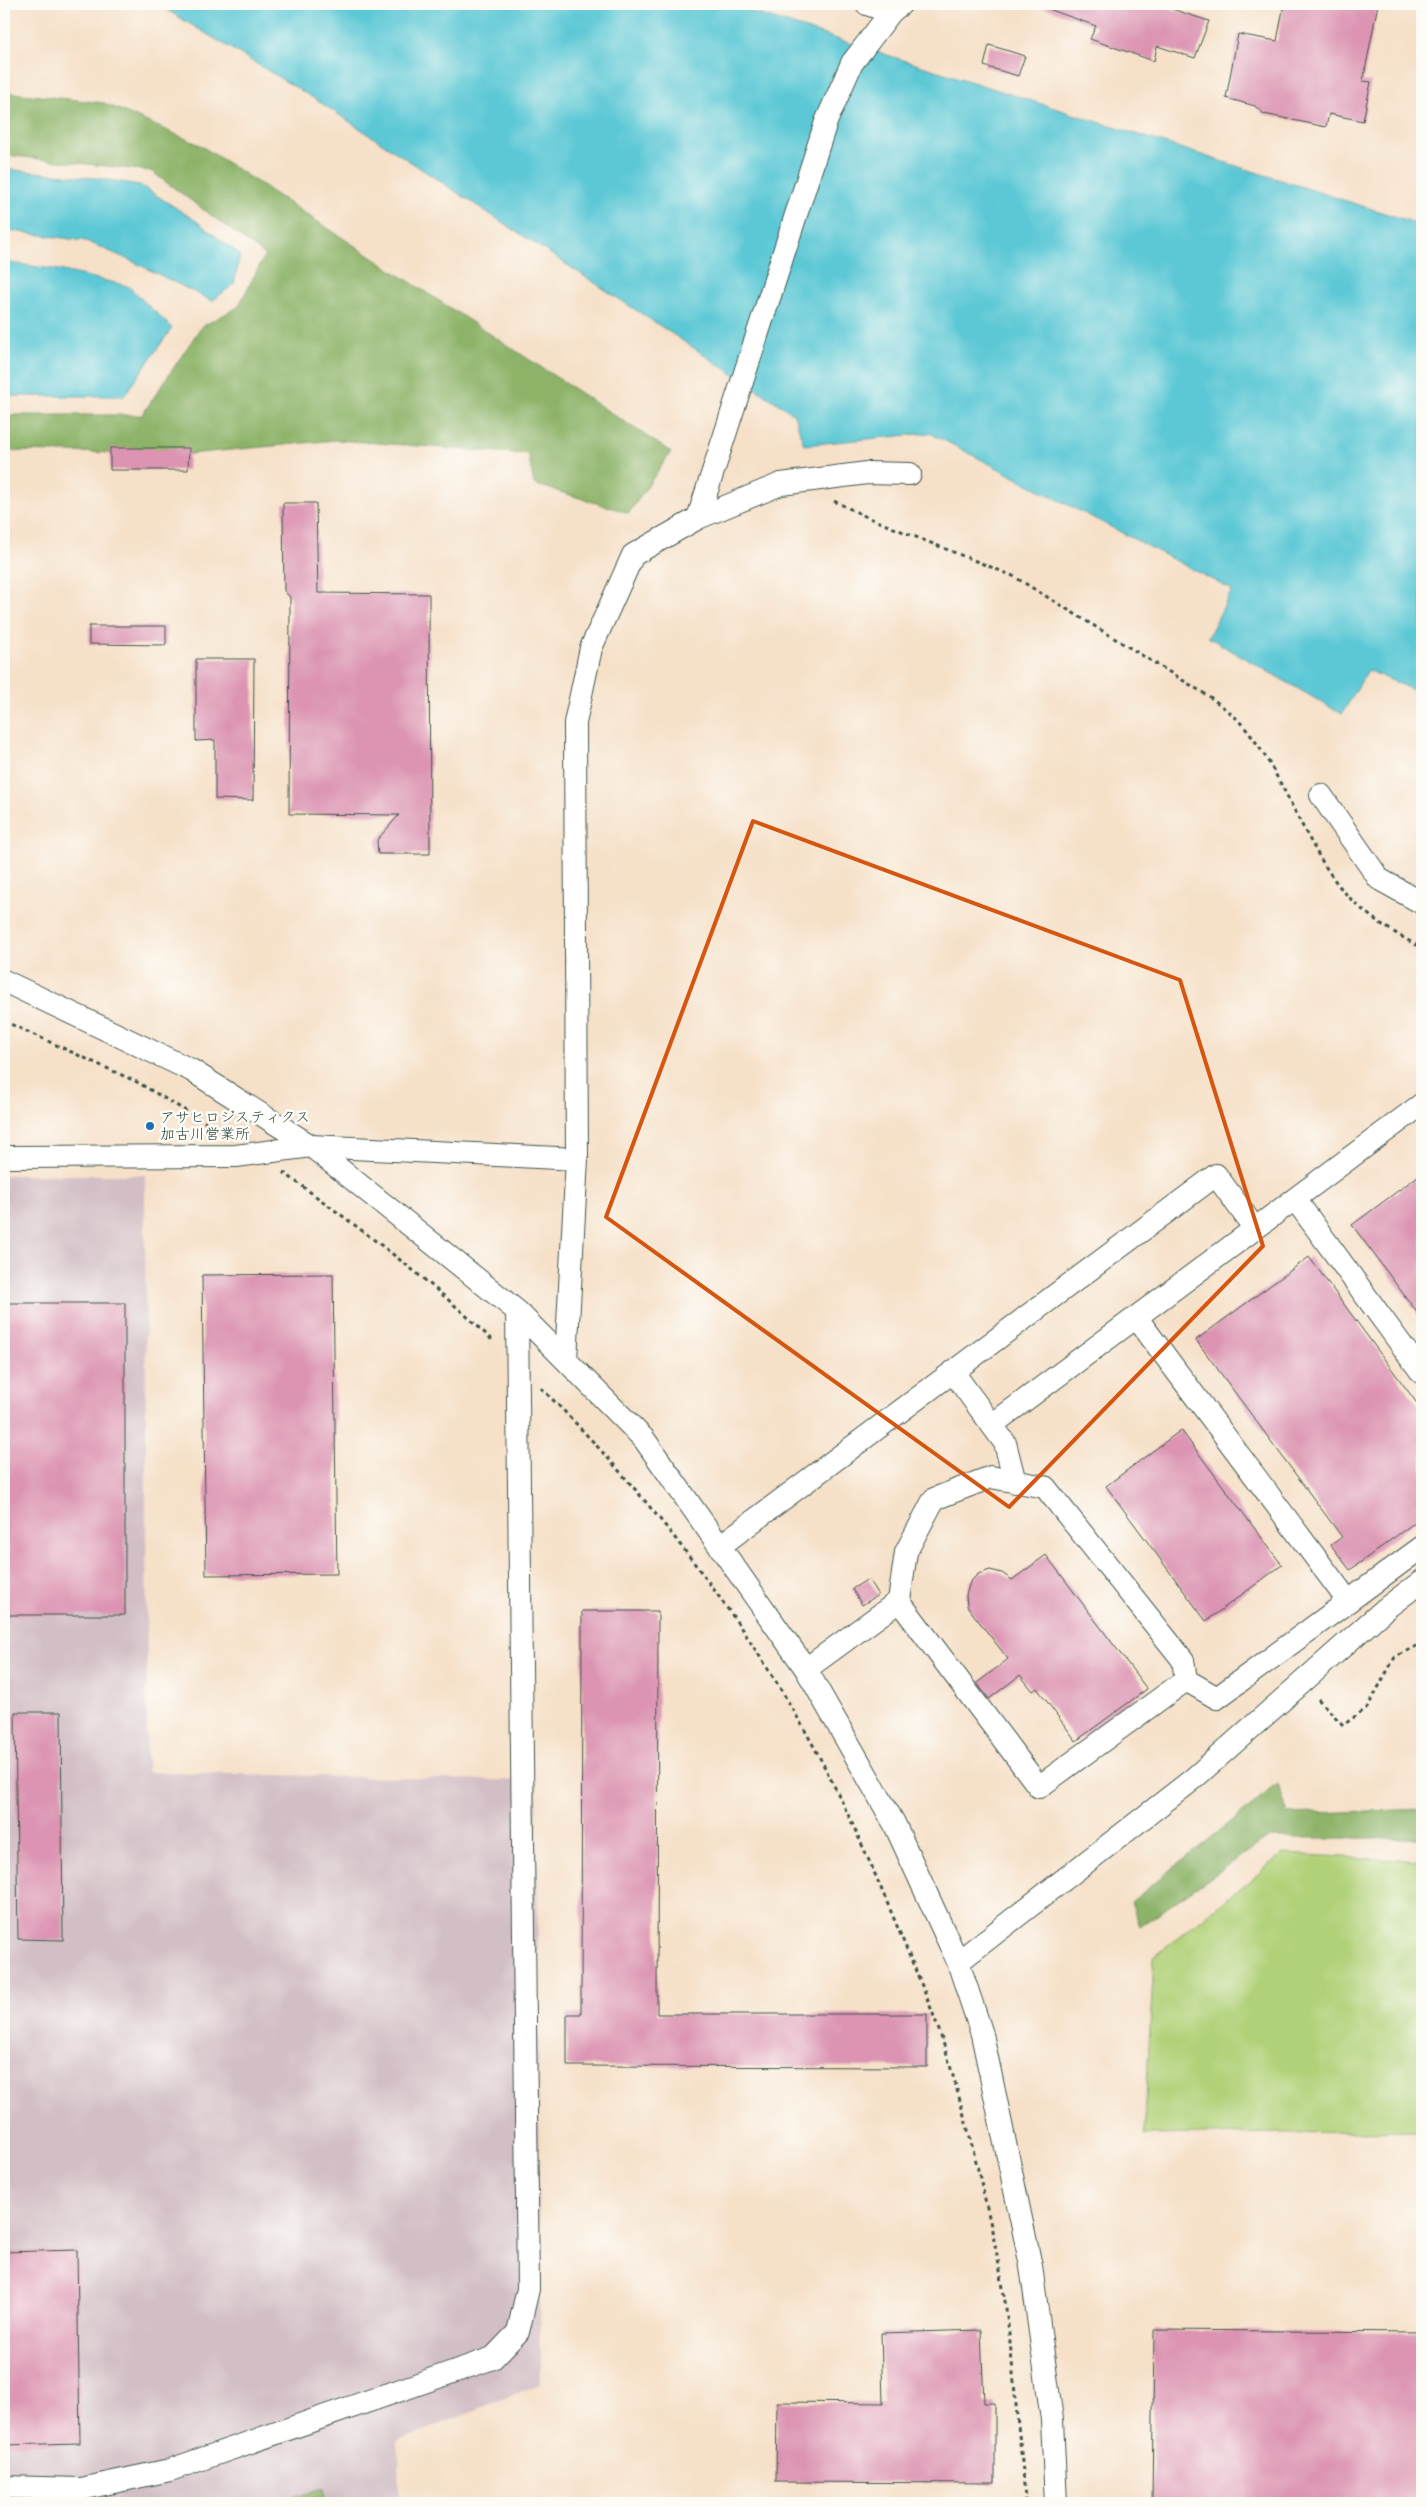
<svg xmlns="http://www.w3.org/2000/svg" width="1426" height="2507" font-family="Delius,'Klee One',sans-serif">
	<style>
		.industrial { fill: #d2bec5 }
		.green { fill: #b1d178; stroke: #688756 }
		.forest { fill: #8cb368; stroke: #56784e }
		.water { fill: #5cc8d5; stroke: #3e8284 }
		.building { fill: #dc94b2 }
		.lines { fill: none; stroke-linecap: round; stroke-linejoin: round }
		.minor-casing { stroke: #3f554a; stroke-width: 24 }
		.path { stroke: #3f554a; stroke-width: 3; stroke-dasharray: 4 4; stroke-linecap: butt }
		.minor { stroke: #fff; stroke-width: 22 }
		.marked { fill: none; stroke: #d45610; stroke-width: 4; stroke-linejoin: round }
		.poi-dot { fill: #1f6fb2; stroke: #fdfcf7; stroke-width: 2 }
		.labels { text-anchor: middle; stroke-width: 5; stroke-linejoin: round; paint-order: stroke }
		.poi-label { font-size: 15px; fill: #1f3d34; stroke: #fdfcf7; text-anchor: start }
	</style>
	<rect width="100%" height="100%" fill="#fdfcf7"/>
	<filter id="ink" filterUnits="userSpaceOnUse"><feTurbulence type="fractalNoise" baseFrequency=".02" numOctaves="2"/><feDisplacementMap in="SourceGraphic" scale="10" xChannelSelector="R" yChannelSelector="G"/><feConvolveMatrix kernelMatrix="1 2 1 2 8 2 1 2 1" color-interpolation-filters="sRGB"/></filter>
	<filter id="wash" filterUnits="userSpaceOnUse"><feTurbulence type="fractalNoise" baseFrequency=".0096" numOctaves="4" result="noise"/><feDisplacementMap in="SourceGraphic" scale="20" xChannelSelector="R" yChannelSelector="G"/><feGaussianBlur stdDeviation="1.12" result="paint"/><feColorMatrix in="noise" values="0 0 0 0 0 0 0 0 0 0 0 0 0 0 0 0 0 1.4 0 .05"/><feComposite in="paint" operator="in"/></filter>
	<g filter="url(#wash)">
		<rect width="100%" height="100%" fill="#f6e0c8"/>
		<path class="industrial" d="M 4,1175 L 145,1175 L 147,1772 L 537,1781 L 540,2384 L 398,2441 L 399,2503 L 4,2503 Z"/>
		<path class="green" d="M 1283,1854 L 1422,1861 L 1422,2131 L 1144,2135 L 1154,1957 Z"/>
		<path class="forest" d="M 4,92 L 104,103 L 200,145 L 671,452 L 629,513 L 534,484 L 528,454 L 336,440 L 189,454 L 4,451 L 4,415 L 142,415 L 201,327 L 238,307 L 265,255 L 151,171 L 4,155 Z
			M 1278,1784 L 1288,1814 L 1422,1809 L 1422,1838 L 1268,1838 L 1140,1926 L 1131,1902 Z
			M 323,2488 L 324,2503 L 271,2503 Z"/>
		<path class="water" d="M 157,4 L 727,4 L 1422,225 L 1422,694 L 1368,670 L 1342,714 L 1208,637 L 1232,590 L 930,433 L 804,445 L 794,414 L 315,99 Z
			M 4,169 L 95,178 L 140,185 L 195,220 L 240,255 L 234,284 L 212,301 L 134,262 L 86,241 L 4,230 Z
			M 4,262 L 59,270 L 128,286 L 172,328 L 124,396 L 4,396 Z"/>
		<g id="blocks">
			<path class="building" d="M 1041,4 L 1156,4 L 1209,21 L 1195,58 L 1157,46 L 1154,61 L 1090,39 L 1096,26 L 1040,6 Z
				M 1284,4 L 1378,4 L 1363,81 L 1371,82 L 1363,121 L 1329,114 L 1326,127 L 1264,114 L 1255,106 L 1226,98 L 1238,34 L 1277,41 Z
				M 989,45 L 1025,56 L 1018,76 L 984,66 Z
				M 110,448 L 189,448 L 188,470 L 110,470 Z
				M 283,503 L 316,503 L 318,593 L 429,594 L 430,854 L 378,854 L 377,840 L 399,815 L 289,814 L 290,597 L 284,591 Z
				M 89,626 L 166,626 L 166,645 L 89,644 Z
				M 196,659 L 254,659 L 253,800 L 215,799 L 215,740 L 196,741 Z
				M 1422,1173 L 1422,1319 L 1352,1225 Z
				M 1309,1257 L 1422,1410 L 1422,1517 L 1350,1570 L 1331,1545 L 1342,1537 L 1196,1340 Z
				M 333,1274 L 337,1574 L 206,1575 L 202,1275 Z
				M 4,1303 L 125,1303 L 125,1615 L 4,1615 Z
				M 1181,1430 L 1282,1565 L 1206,1621 L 1106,1486 Z
				M 1046,1555 L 1147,1689 L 1076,1741 L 1037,1688 L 1033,1691 L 1020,1675 L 989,1699 L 977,1683 L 1008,1659 L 967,1606 L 966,1595 L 970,1582 L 978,1574 L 990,1570 L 1002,1573 L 1012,1580 Z
				M 868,1579 L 878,1595 L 862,1605 L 852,1589 Z
				M 582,1611 L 658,1611 L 657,2014 L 927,2014 L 927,2067 L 567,2066 L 567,2014 L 581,2014 Z
				M 15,1712 L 61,1712 L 63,1940 L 18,1939 Z
				M 77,2250 L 80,2443 L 4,2445 L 4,2252 Z
				M 981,2330 L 984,2403 L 995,2403 L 995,2483 L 776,2482 L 777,2402 L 883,2403 L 881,2333 Z
				M 1154,2330 L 1422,2332 L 1422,2503 L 1152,2503 Z"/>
		</g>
	</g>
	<g filter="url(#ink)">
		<use href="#blocks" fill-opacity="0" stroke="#3f554a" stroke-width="1"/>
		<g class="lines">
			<defs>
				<path id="minor" d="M 867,4 L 891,12
					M 698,518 L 781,484 L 867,473 L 910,474
					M 1321,795 L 1379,879 L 1422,903
					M 4,981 L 191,1070 L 311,1146 L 517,1311 L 644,1439 L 806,1669 L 894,1823 L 958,1962 L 982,2034 L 1031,2266 L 1052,2420 L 1056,2503
					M 4,1157 L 236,1156 L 311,1146 L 577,1159
					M 1295,1199 L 1422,1373
					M 1136,1317 L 1348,1601
					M 566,1360 L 577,1159 L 575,723 L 591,648 L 633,555 L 698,518 L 826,122 L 852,63 L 891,12 L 901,4
					M 953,1372 L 1005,1443 L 1015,1482
					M 993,1424 L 1422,1104
					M 991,1477 L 1045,1487 L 1183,1660 L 1186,1680 L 1039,1787 L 899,1601 L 906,1552 L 934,1499 Z
					M 720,1546 L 1216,1175 L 1255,1229
					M 806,1669 L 899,1601
					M 1186,1680 L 1217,1698 L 1422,1547
					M 958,1962 L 1192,1780 L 1385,1609 L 1422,1581
					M 4,2487 L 81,2489 L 170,2470 L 493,2358 L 518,2332 L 528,2289 L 517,1311"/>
			</defs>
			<use href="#minor" class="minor-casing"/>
			<path class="path" d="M 834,501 L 869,518 L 1013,576 L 1210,697 C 1219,704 1229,711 1237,719 C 1280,764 1301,838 1340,887 C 1362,914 1392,932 1422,948
				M 4,1021 L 137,1082 L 223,1133
				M 283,1172 C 356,1226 429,1278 494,1342
				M 541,1388 C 644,1489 744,1619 813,1745 C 847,1808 875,1873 902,1938 C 918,1976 935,2015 947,2055 C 966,2120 984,2189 997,2255 C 1008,2308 1012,2362 1017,2416 C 1020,2445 1024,2474 1025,2503
				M 1318,1699 L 1343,1725 L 1367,1708 L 1395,1657 L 1422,1643"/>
			<use href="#minor" class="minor"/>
		</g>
	</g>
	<path class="marked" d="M 753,821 L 1180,980 L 1263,1246 L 1009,1507 L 606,1217 Z"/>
	<circle class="poi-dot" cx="150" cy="1126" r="5"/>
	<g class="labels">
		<g class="poi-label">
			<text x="160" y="1122">アサヒロジスティクス<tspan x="160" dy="17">加古川営業所</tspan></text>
		</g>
	</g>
	<rect width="1426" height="2507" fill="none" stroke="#fdfcf7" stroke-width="20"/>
</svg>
